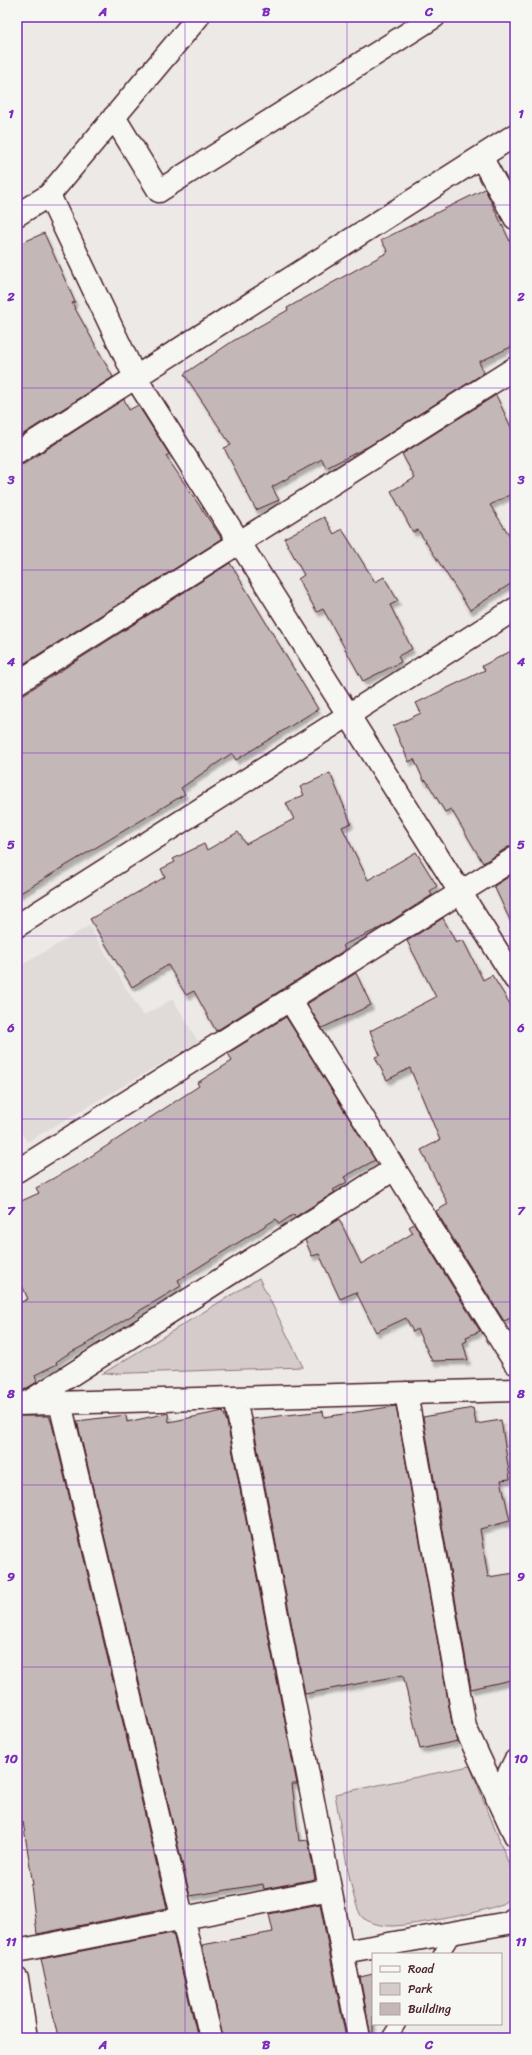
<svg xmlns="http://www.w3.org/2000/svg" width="532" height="2055" font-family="Sriracha,sans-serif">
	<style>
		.built { fill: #e0dad8 }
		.green { fill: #d4cbca; stroke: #8f757a }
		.building { fill: #c4b7b7; stroke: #4a1f2b; filter: url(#shadow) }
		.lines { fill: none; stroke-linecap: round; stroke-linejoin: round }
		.lane-casing { stroke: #4a1f2b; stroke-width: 17 }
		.street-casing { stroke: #4a1f2b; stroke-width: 25 }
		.lane { stroke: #f6f6f2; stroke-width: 14 }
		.street { stroke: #f6f6f2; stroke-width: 22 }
		.grid { fill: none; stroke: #7b2cbf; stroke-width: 1; stroke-opacity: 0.55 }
		.neatline { fill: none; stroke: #7b2cbf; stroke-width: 1.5 }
		.grid-label { font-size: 13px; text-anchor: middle; font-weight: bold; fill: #7b2cbf }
	</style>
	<defs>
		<filter id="shadow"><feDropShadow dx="2.5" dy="4.5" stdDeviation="1" flood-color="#0004"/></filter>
	</defs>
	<rect width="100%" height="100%" fill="#ece9e6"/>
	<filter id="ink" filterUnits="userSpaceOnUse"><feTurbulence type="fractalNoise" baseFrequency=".025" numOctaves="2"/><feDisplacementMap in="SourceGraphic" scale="8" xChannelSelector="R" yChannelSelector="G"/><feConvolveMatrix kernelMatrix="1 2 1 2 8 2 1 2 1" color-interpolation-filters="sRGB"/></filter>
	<g filter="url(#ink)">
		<path class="built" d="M 89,926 L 143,1016 L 173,999 L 198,1042 L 27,1142 L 17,1125 L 17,968 Z"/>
		<path class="green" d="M 259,1278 L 303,1367 L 102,1374 Z
			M 470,1766 L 514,1877 C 513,1886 513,1895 505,1902 C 495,1911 409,1926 392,1926 C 382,1926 372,1924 363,1918 C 351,1908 339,1814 335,1794 Z"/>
		<path class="building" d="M 485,189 L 515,252 L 515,345 L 479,362 L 484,373 L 369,446 L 326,468 L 322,459 L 272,487 L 279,500 L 256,510 L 224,448 L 231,445 L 184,374 L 233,341 L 288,310 L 287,308 L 388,252 L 381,240 Z
			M 44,233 L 75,302 L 72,303 L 113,377 L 17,438 L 17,245 Z
			M 496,395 L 515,436 L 515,492 L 490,505 L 515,544 L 515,581 L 470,610 L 418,530 L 413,532 L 391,491 L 415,478 L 402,454 Z
			M 124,399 L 129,410 L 138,405 L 169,454 L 166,456 L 222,539 L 17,668 L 17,465 L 24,464 Z
			M 324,517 L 334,534 L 342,529 L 375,582 L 384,577 L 398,601 L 390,605 L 412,649 L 398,656 L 401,662 L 363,681 L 323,609 L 317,612 L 298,579 L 304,575 L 284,538 Z
			M 230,563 L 318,709 L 236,760 L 232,753 L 181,788 L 185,794 L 17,895 L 17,695 L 24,694 Z
			M 515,649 L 515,846 L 508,847 L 483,863 L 451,809 L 445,812 L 426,780 L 424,781 L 414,759 L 409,762 L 393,726 L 421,713 L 416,703 L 485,670 L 482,666 Z
			M 330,773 L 351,823 L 342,827 L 368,880 L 416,852 L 437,886 L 430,891 L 432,895 L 380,928 L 343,945 L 345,950 L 216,1031 L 194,991 L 186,995 L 168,965 L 132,987 L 90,919 L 165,877 L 161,869 L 175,862 L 173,859 L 204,844 L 207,850 L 238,832 L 246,844 L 294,819 L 286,803 L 304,795 L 300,787 Z
			M 515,873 L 515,931 L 494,886 Z
			M 443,918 L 456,943 L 463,940 L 483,980 L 492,975 L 515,1012 L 515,1316 L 504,1321 L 436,1211 L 448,1204 L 421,1150 L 440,1140 L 410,1068 L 387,1080 L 375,1057 L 380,1055 L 370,1031 L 436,997 L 407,941 Z
			M 356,973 L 371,1005 L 322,1028 L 307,1004 Z
			M 286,1017 L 375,1160 L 344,1177 L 347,1182 L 333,1190 L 335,1192 L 295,1217 L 294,1214 L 279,1224 L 276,1219 L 178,1280 L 181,1286 L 94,1338 L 94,1340 L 66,1355 L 56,1362 L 57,1364 L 35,1375 L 37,1382 L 22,1391 L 17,1392 L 17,1304 L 28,1299 L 17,1274 L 17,1203 L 39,1193 L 36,1188 L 79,1164 L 199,1086 L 197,1083 L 232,1061 L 228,1053 Z
			M 339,1219 L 361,1264 L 413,1233 L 409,1227 L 414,1224 L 480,1331 L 466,1337 L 467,1341 L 463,1343 L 468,1360 L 432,1361 L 417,1329 L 413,1332 L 406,1318 L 376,1332 L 356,1292 L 340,1299 L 319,1254 L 312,1256 L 305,1240 Z
			M 396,1406 L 453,1729 L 458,1741 L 420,1749 L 403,1675 L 305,1694 L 252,1419 L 323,1411 L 324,1417 Z
			M 473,1408 L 476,1424 L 501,1420 L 510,1479 L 501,1480 L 510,1521 L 480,1529 L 488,1577 L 515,1573 L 515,1679 L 471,1689 L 423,1417 Z
			M 223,1411 L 227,1422 L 297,1784 L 292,1784 L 299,1841 L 308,1840 L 315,1879 L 264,1889 L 263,1884 L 190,1896 L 77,1421 L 126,1415 L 127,1422 L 168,1413 L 169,1422 Z
			M 17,1416 L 49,1416 L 52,1424 L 167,1908 L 37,1934 L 31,1885 L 33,1885 L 23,1822 L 17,1824 Z
			M 320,1904 L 346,2038 L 223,2038 L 202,1945 L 273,1932 L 269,1914 Z
			M 173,1933 L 198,2038 L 58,2038 L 41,1959 Z
			M 373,1974 L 373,2038 L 371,2038 L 360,1977 Z"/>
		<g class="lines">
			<defs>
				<path id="lane" d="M 441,1954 L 454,1933
					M 389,2038 L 398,2024"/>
				<path id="street" d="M 114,117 L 159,191 L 434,17
					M 481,157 L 515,218
					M 49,195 L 135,377 L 515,979
					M 17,215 L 49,195 L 198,17
					M 17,453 L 515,135
					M 17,683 L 515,368
					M 17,926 L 515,609
					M 290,1000 L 515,1363
					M 17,1171 L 515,858
					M 406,1393 L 465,1727 L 515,1835
					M 235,1398 L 359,2038
					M 27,1403 L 394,1169
					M 60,1403 L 211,2038
					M 17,1404 L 515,1390
					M 497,1798 L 515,1761
					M 17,1951 L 330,1889
					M 343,1952 L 508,1923 L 515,1918
					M 17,1979 L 26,2038"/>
			</defs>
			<use href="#lane" class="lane-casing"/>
			<use href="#street" class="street-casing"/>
			<use href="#lane" class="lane"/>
			<use href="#street" class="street"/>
		</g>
	</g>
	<path class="grid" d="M 185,17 L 185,2038M 347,17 L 347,2038M 17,205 L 515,205M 17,388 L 515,388M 17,570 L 515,570M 17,753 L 515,753M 17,936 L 515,936M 17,1119 L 515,1119M 17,1302 L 515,1302M 17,1485 L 515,1485M 17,1667 L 515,1667M 17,1850 L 515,1850"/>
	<rect width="532" height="2055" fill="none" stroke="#f6f6f2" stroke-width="44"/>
	<rect x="372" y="1953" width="130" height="72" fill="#f6f6f2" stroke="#b1a0a2"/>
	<rect x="380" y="1966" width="20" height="6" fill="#f6f6f2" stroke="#b1a0a2"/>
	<text x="408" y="1973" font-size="12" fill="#4a1f2b">Road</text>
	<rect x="380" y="1983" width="20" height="12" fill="#d4cbca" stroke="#b1a0a2"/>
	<text x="408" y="1993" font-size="12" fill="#4a1f2b">Park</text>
	<rect x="380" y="2003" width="20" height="12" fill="#c4b7b7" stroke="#b1a0a2"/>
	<text x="408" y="2013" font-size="12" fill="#4a1f2b">Building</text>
	<rect x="22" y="22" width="488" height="2011" class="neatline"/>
	<g class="grid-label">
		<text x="103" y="16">A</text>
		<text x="266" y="16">B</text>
		<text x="429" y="16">C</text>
		<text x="11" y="118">1</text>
		<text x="521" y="118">1</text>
		<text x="11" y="301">2</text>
		<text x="521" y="301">2</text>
		<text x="11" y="484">3</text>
		<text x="521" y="484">3</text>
		<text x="11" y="666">4</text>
		<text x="521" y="666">4</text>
		<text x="11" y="849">5</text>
		<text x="521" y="849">5</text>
		<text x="11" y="1032">6</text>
		<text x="521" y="1032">6</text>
		<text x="11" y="1215">7</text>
		<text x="521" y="1215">7</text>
		<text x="11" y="1398">8</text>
		<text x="521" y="1398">8</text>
		<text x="11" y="1581">9</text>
		<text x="521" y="1581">9</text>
		<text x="11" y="1763">10</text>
		<text x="521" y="1763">10</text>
		<text x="11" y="1946">11</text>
		<text x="521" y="1946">11</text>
		<text x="103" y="2049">A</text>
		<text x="266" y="2049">B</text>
		<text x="429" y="2049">C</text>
	</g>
</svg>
